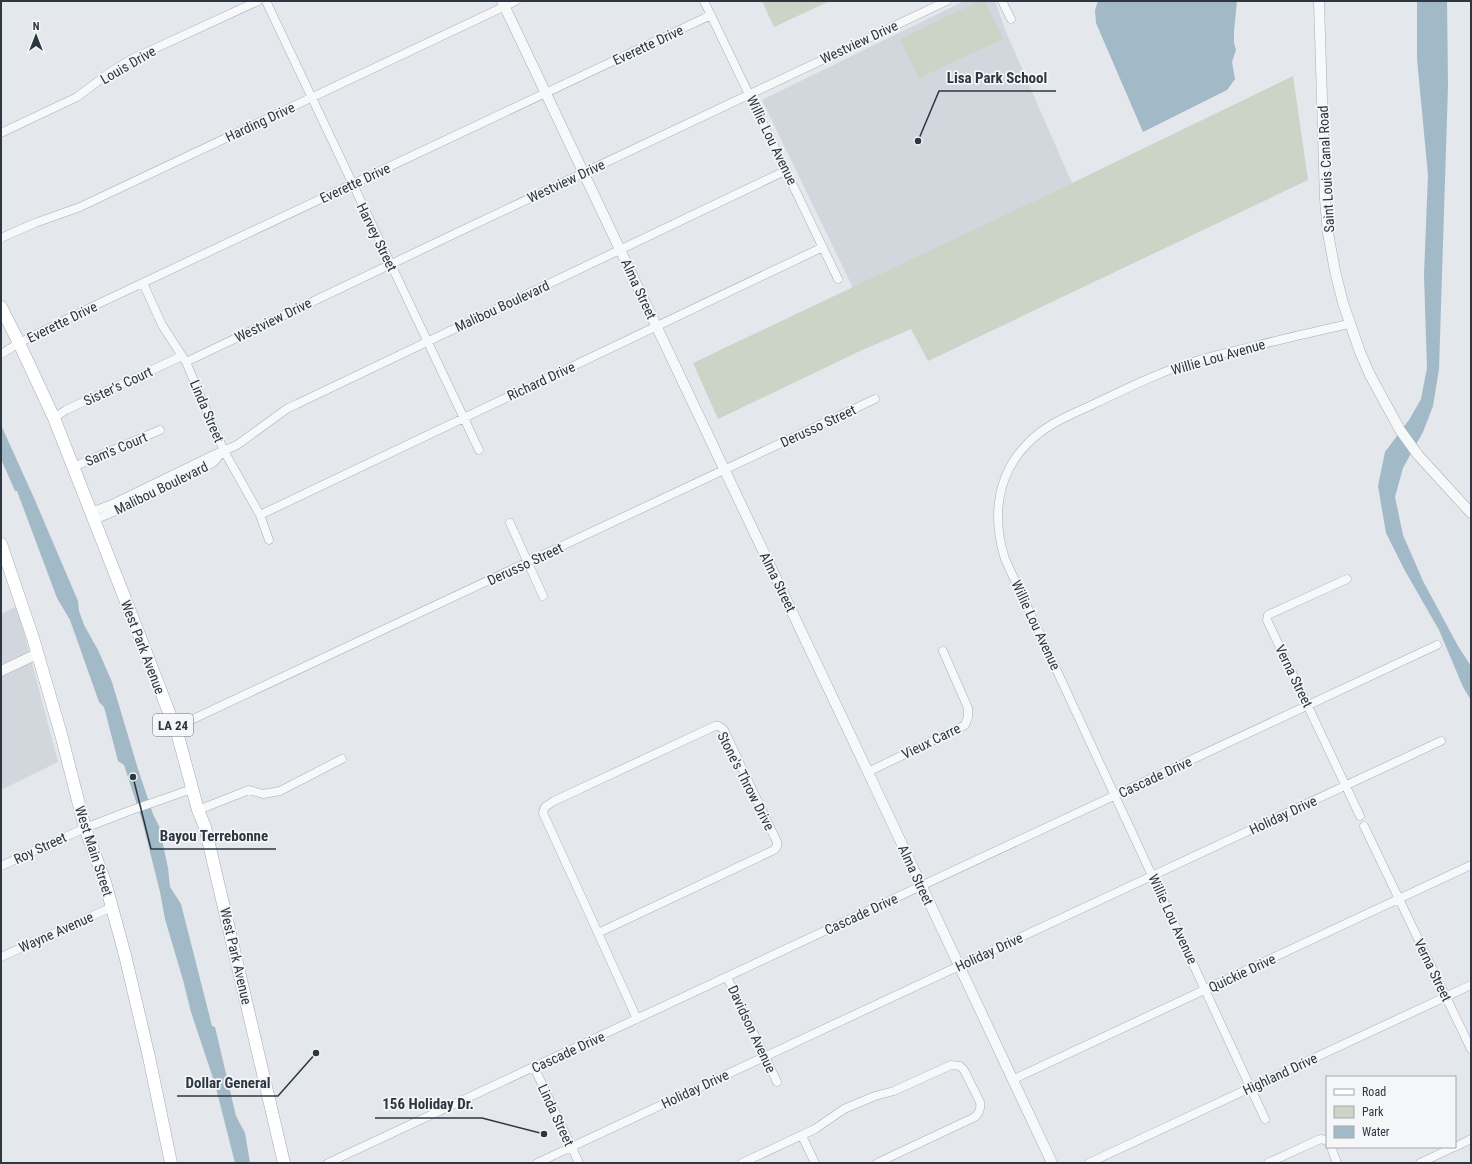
<svg xmlns="http://www.w3.org/2000/svg" width="1472" height="1164" font-family="'Roboto Condensed',sans-serif">
	<style>
		.built { fill: #d2d7dd }
		.green { fill: #cbd4c6 }
		.water { fill: #a2b9c8 }
		.lines { fill: none; stroke-linecap: round; stroke-linejoin: round }
		.minor-casing { stroke: #a9afb5; stroke-width: 9 }
		.tertiary-casing { stroke: #a9afb5; stroke-width: 11 }
		.primary-casing { stroke: #a4adb6; stroke-width: 13 }
		.minor { stroke: #f6f8f9; stroke-width: 8 }
		.tertiary { stroke: #f6f8f9; stroke-width: 10 }
		.primary { stroke: #fff; stroke-width: 12 }
		.labels { text-anchor: middle; stroke-width: 3.5; stroke-linejoin: round; paint-order: stroke }
		.shield { fill: #f4f6f8; stroke: #687079; stroke-width: 1 }
		.shield-label { font-size: 13px; font-weight: bold; fill: #2c3742 }
		.street-label { font-size: 14px; fill: #2c3742; stroke: #f4f6f8 }
		.leader { fill: none; stroke: #2c3742; stroke-width: 1.5 }
		.callout-dot { fill: #2c3742; stroke: #f4f6f8; stroke-width: 1.5 }
		.callout-label { font-size: 15px; text-anchor: middle; font-weight: bold; fill: #2c3742; stroke: #f4f6f8; stroke-width: 3.5; stroke-linejoin: round; paint-order: stroke }
	</style>
	<rect width="100%" height="100%" fill="#e4e7eb"/>
	<path class="built" d="M 964,1 L 995,1 L 1006,32 L 1072,183 L 853,288 L 762,100 Z
		M 17,606 L 58,762 L 1,790 L 1,614 Z"/>
	<path class="green" d="M 762,1 L 830,1 L 774,27 Z
		M 979,1 L 985,1 L 1003,39 L 919,78 L 900,39 Z
		M 1293,76 L 1308,180 L 928,361 L 911,329 L 860,351 L 718,419 L 693,363 L 1072,183 Z"/>
	<path class="water" d="M 1098,1 L 1237,1 L 1234,31 L 1234,43 L 1236,50 L 1232,62 L 1235,79 L 1227,90 L 1143,132 L 1096,23 L 1095,10 Z
		M 1417,1 L 1447,1 L 1448,86 L 1439,369 L 1433,406 L 1423,432 L 1403,468 L 1395,497 L 1403,535 L 1423,581 L 1458,646 L 1471,666 L 1471,700 L 1463,687 L 1439,630 L 1404,569 L 1386,533 L 1378,486 L 1385,452 L 1409,420 L 1421,399 L 1427,368 L 1424,275 L 1428,175 L 1417,59 Z
		M 1,425 L 34,498 L 78,601 L 79,611 L 84,625 L 98,650 L 112,682 L 138,769 L 153,814 L 159,826 L 168,868 L 170,887 L 181,904 L 212,1026 L 215,1027 L 236,1116 L 245,1133 L 250,1163 L 235,1163 L 215,1084 L 191,1012 L 183,980 L 165,919 L 160,892 L 142,820 L 124,765 L 118,761 L 104,707 L 99,702 L 70,620 L 57,598 L 17,491 L 15,491 L 1,459 Z"/>
	<g class="lines">
		<defs>
			<path id="minor" d="M 266,1 L 479,450
				M 704,1 L 838,279
				M 1002,1 L 1011,19
				M 1,133 L 77,97 L 109,73 L 130,60 L 258,1
				M 1,238 L 35,223 L 80,207 L 516,1
				M 143,283 L 162,325 L 186,362 L 224,451 L 260,515 L 269,540
				M 1,354 L 19,343 L 81,312 L 711,15
				M 186,362 L 450,236 L 947,1
				M 54,418 L 66,410 L 182,356
				M 73,467 L 160,430
				M 91,512 L 112,504 L 211,456 L 237,445 L 288,408 L 297,404 L 787,170
				M 260,515 L 823,247
				M 94,520 L 118,510 L 213,463 L 223,451
				M 510,523 L 543,596
				M 1347,579 L 1268,615 L 1267,620 L 1360,816
				M 715,726 L 719,726 L 724,730 L 777,842 L 777,846 L 774,850 L 598,933 L 543,813 L 545,807 L 554,801 Z
				M 174,728 L 875,399
				M 868,772 L 965,725 L 968,717 L 968,708 L 943,651
				M 198,810 L 249,790 L 263,794 L 280,791 L 342,759
				M 1364,826 L 1471,1049
				M 1,866 L 85,828 L 129,811 L 192,789
				M 598,933 L 637,1019
				M 1,957 L 112,907
				M 727,977 L 777,1082
				M 534,1067 L 579,1163
				M 1012,1080 L 1471,865
				M 1265,1119 L 1005,559 C 992,518 996,475 1028,443 C 1047,423 1074,414 1098,402 C 1130,387 1162,371 1196,361 C 1215,355 1235,351 1255,346 C 1286,338 1318,331 1349,324
				M 802,1136 L 815,1163
				M 1331,1147 L 1337,1163
				M 1455,1147 L 1471,1139
				M 328,1163 L 1437,645
				M 537,1163 L 1441,741
				M 742,1163 L 815,1129 L 844,1109 L 875,1096 L 894,1091 L 951,1065 L 960,1066 L 964,1070 L 980,1102 C 981,1108 980,1112 975,1117 L 877,1163
				M 1089,1163 L 1471,985
				M 1268,1163 L 1318,1140 L 1322,1139 L 1327,1141
				M 1420,1163 L 1454,1147"/>
			<path id="tertiary" d="M 502,1 L 868,772 L 1052,1163
				M 1319,1 L 1325,199 L 1328,233 L 1335,271 L 1343,303 L 1360,352 L 1370,375 L 1400,430 L 1418,455 L 1471,513
				M 1,671 L 37,654"/>
			<path id="primary" d="M 1,307 L 19,343 L 54,418 L 140,637 L 178,736 L 198,810 L 205,827 L 284,1163
				M 1,544 L 33,638 L 61,734 L 85,828 L 105,882 L 125,955 L 149,1057 L 171,1163"/>
		</defs>
		<use href="#minor" class="minor-casing"/>
		<use href="#tertiary" class="tertiary-casing"/>
		<use href="#primary" class="primary-casing"/>
		<use href="#minor" class="minor"/>
		<use href="#tertiary" class="tertiary"/>
		<use href="#primary" class="primary"/>
	</g>
	<g class="labels">
		<rect class="shield" x="153" y="714" width="40" height="22" rx="3"/>
		<g class="shield-label">
			<text x="173" y="730">LA 24</text>
		</g>
		<g class="street-label">
			<text transform="translate(859 42) rotate(-25)" y="5">Westview Drive</text>
			<text transform="translate(648 45) rotate(-25)" y="5">Everette Drive</text>
			<text transform="translate(128 65) rotate(-30)" y="5">Louis Drive</text>
			<text transform="translate(260 122) rotate(-25)" y="5">Harding Drive</text>
			<text transform="translate(772 140) rotate(64)" y="5">Willie Lou Avenue</text>
			<text transform="translate(1326 169) rotate(-93)" y="5">Saint Louis Canal Road</text>
			<text transform="translate(566 181) rotate(-25)" y="5">Westview Drive</text>
			<text transform="translate(355 183) rotate(-25)" y="5">Everette Drive</text>
			<text transform="translate(377 237) rotate(64)" y="5">Harvey Street</text>
			<text transform="translate(639 289) rotate(65)" y="5">Alma Street</text>
			<text transform="translate(502 306) rotate(-25)" y="5">Malibou Boulevard</text>
			<text transform="translate(273 320) rotate(-26)" y="5">Westview Drive</text>
			<text transform="translate(62 322) rotate(-26)" y="5">Everette Drive</text>
			<text transform="translate(1218 357) rotate(-16)" y="5">Willie Lou Avenue</text>
			<text transform="translate(541 381) rotate(-25)" y="5">Richard Drive</text>
			<text transform="translate(118 386) rotate(-25)" y="5">Sister's Court</text>
			<text transform="translate(207 411) rotate(67)" y="5">Linda Street</text>
			<text transform="translate(818 426) rotate(-25)" y="5">Derusso Street</text>
			<text transform="translate(116 449) rotate(-23)" y="5">Sam's Court</text>
			<text transform="translate(161 488) rotate(-26)" y="5">Malibou Boulevard</text>
			<text transform="translate(525 564) rotate(-25)" y="5">Derusso Street</text>
			<text transform="translate(778 582) rotate(64)" y="5">Alma Street</text>
			<text transform="translate(1036 625) rotate(65)" y="5">Willie Lou Avenue</text>
			<text transform="translate(143 647) rotate(69)" y="5">West Park Avenue</text>
			<text transform="translate(1294 676) rotate(64)" y="5">Verna Street</text>
			<text transform="translate(931 741) rotate(-26)" y="5">Vieux Carre</text>
			<text transform="translate(1155 777) rotate(-25)" y="5">Cascade Drive</text>
			<text transform="translate(746 781) rotate(63)" y="5">Stone's Throw Drive</text>
			<text transform="translate(1283 815) rotate(-25)" y="5">Holiday Drive</text>
			<text transform="translate(40 848) rotate(-25)" y="5">Roy Street</text>
			<text transform="translate(94 851) rotate(72)" y="5">West Main Street</text>
			<text transform="translate(916 875) rotate(65)" y="5">Alma Street</text>
			<text transform="translate(861 914) rotate(-25)" y="5">Cascade Drive</text>
			<text transform="translate(1173 919) rotate(65)" y="5">Willie Lou Avenue</text>
			<text transform="translate(56 932) rotate(-24)" y="5">Wayne Avenue</text>
			<text transform="translate(989 952) rotate(-25)" y="5">Holiday Drive</text>
			<text transform="translate(236 956) rotate(77)" y="5">West Park Avenue</text>
			<text transform="translate(1433 970) rotate(64)" y="5">Verna Street</text>
			<text transform="translate(1242 973) rotate(-25)" y="5">Quickie Drive</text>
			<text transform="translate(752 1029) rotate(65)" y="5">Davidson Avenue</text>
			<text transform="translate(568 1052) rotate(-25)" y="5">Cascade Drive</text>
			<text transform="translate(1280 1074) rotate(-25)" y="5">Highland Drive</text>
			<text transform="translate(695 1089) rotate(-25)" y="5">Holiday Drive</text>
			<text transform="translate(556 1115) rotate(65)" y="5">Linda Street</text>
		</g>
	</g>
	<path class="leader" d="M918 141L939 91H1056M133 777L151 849H276M316 1053L278 1096H177M544 1134L482 1118H375"/>
	<g class="callout-dot">
		<circle cx="918" cy="141" r="4"/>
		<circle cx="133" cy="777" r="4"/>
		<circle cx="316" cy="1053" r="4"/>
		<circle cx="544" cy="1134" r="4"/>
	</g>
	<g class="callout-label">
		<text x="997" y="83">Lisa Park School</text>
		<text x="214" y="841">Bayou Terrebonne</text>
		<text x="228" y="1088">Dollar General</text>
		<text x="428" y="1109">156 Holiday Dr.</text>
	</g>
	<rect width="1472" height="1164" fill="none" stroke="#2c3742" stroke-width="4"/>
	<rect x="1326" y="1076" width="130" height="72" fill="#f4f6f8" stroke="#a4aaaf"/>
	<rect x="1334" y="1089" width="20" height="6" fill="#ffffff" stroke="#a4aaaf"/>
	<text x="1362" y="1096" font-size="12" fill="#2c3742">Road</text>
	<rect x="1334" y="1106" width="20" height="12" fill="#cbd4c6" stroke="#a4aaaf"/>
	<text x="1362" y="1116" font-size="12" fill="#2c3742">Park</text>
	<rect x="1334" y="1126" width="20" height="12" fill="#a2b9c8" stroke="#a4aaaf"/>
	<text x="1362" y="1136" font-size="12" fill="#2c3742">Water</text>
	<g transform="translate(36 36)" stroke="#f4f6f8" stroke-width="3" paint-order="stroke">
	<path d="M0-3L7 15L0 10L-7 15Z" fill="#2c3742"/>
	<text y="-6" font-size="11" font-weight="bold" text-anchor="middle" fill="#2c3742">N</text>
	</g>
</svg>
